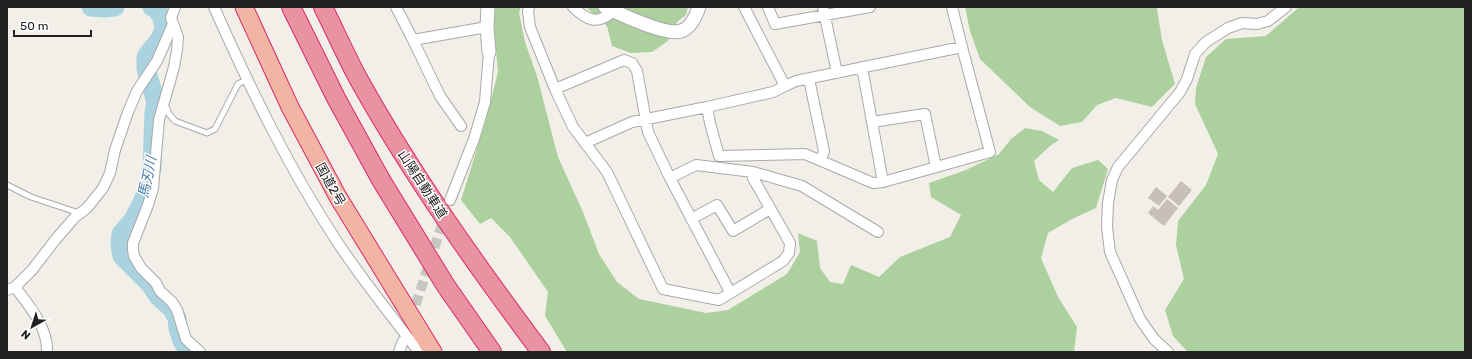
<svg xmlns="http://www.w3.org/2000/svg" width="1472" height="359" font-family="Rubik,'Noto Sans JP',sans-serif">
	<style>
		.forest { fill: #add19e }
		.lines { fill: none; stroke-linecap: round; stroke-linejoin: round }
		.river { stroke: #aad3df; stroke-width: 19 }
		.building { fill: #c7bfb8 }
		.minor-tunnel { stroke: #c8c6c1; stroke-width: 10; stroke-dasharray: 10 5; stroke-linecap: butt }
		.service-casing { stroke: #a9a9a9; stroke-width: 7 }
		.minor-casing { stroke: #a9a9a9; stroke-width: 12 }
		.tertiary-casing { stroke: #a9a9a9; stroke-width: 15 }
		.trunk-casing { stroke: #dc2a67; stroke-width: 19 }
		.motorway-casing { stroke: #dc2a67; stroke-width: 20 }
		.service { stroke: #fff; stroke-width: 5 }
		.minor { stroke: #fff; stroke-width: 10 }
		.tertiary { stroke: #fff; stroke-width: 13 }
		.trunk { stroke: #f2b4a3; stroke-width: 17 }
		.motorway { stroke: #e892a2; stroke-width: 18 }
		.labels { text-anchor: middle; stroke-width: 3; stroke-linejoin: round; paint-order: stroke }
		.street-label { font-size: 13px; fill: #222; stroke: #fff }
		.water-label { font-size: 14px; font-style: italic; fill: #4a7aab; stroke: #fff }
	</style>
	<rect width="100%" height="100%" fill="#f2efe9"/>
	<path class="forest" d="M 494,7 L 521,7 L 519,13 L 525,42 L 537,76 L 558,157 L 583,212 L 599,254 L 617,282 L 639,299 L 706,313 L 728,310 L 787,274 L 800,252 L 798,233 L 817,241 L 820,268 L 830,282 L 843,284 L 851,265 L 879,277 L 900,257 L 950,237 L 961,215 L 931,197 L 929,183 L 966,170 L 999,154 L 1011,139 L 1025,128 L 1042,131 L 1059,140 L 1050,146 L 1034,161 L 1039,180 L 1053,192 L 1072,168 L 1098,160 L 1108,169 L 1096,208 L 1074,218 L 1048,233 L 1041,258 L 1058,297 L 1077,327 L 1074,352 L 567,352 L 545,316 L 548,292 L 510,237 L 491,218 L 480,224 L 461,200 L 486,120 L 498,72 L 493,17 Z
		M 586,7 L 688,7 L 686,15 L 677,22 L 668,41 L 652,52 L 631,53 L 612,46 L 607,26 Z
		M 965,7 L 1159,7 L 1157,9 L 1162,40 L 1175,84 L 1152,107 L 1116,98 L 1097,105 L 1082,122 L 1060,126 L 1030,107 L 980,59 L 970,31 Z
		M 1297,7 L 1465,7 L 1465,352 L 1188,352 L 1173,336 L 1165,310 L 1184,279 L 1176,245 L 1178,221 L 1206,185 L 1218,154 L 1195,104 L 1196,88 L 1206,57 L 1226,39 L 1266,36 L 1298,8 Z"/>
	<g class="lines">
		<path class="river" d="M 91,7 L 105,8 L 115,7
			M 152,7 L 156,9 L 162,17 L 164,29 L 160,39 L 150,51 L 146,57 L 146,69 L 156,102 L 154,112 L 152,168 L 147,190 L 142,203 L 133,220 L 121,234 L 120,245 L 122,256 L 150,284 L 158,296 L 172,309 L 177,318 L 178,328 L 182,341 L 189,352"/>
	</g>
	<path class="building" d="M 1181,181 L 1192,190 L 1179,206 L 1168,197 Z
		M 1156,187 L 1167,196 L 1159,206 L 1148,198 Z
		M 1167,199 L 1178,208 L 1164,226 L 1148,213 L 1153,206 L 1158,210 Z"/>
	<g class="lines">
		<path class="minor-tunnel" d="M 411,319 L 450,200"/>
		<defs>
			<path id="service" d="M 165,104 L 169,114 L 175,121 L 207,133 L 215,129 L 238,84 L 246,80
				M 7,185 L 31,197 L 79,213"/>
			<path id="minor" d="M 175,7 L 171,18 L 178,37 L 177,50 L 174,67 L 159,120 L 153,188 L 148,205 L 133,243 L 133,250 L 134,256 L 141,268 L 156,283 L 160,291 L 172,302 L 177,310 L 186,339 L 200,352
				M 214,7 C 250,88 289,169 338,243 C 363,281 392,316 419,352
				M 396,7 L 413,40 L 487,27
				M 529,7 L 528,12 L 530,27 L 555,89 L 573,127 L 607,172 L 663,289 L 719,300 L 783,261 L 789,253 L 790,243 L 753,178 L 753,172
				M 573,7 C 587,20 597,26 613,11
				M 744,7 L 785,86 L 796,81 L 962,47
				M 768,7 L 775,24 L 870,7
				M 823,7 L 837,73
				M 413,40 L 440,96 L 461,126
				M 862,67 L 883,182
				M 809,79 L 824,151 L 821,160
				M 555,89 L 624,60 L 632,63 L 637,71 L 648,132 L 670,178 L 730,292
				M 707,107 L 710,123 L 719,156 L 805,154 L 873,183 L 883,182 L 990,152 L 962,47 L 952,7
				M 872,122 L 925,114 L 936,167
				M 585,143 L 632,122 L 707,107 L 773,92 L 785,86
				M 670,178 L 696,165 L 753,172 L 802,186 L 878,232
				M 450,200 L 474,139 L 485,102 L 489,52
				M 691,219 L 717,205 L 733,231 L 770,209
				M 15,287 C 29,306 48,327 47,352
				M 7,290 L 15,287 L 32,270 L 56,239 L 75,217 L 87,208 L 103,188 L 110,173 L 115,150 L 128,112 L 137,91 L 157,61 L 173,24
				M 399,352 L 403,341
				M 1168,352 L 1154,339 L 1140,319 L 1110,252 L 1107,227 L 1108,203 L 1112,180 L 1118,167 L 1180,92 L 1187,79 L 1195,54 L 1206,42 L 1228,28 L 1242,23 L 1257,24 L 1268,21 L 1286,7"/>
			<path id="tertiary" d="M 488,7 L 487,27 L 489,52
				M 605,7 C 620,14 666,36 681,31 C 691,28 696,16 699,7"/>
			<path id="trunk" d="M 244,7 L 290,107 L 338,197 L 433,352"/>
			<path id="motorway" d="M 291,7 L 336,98 L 381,180 L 446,286 L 492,352
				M 323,7 C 335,31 346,56 359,80 C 412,175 476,265 541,352"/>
		</defs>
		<use href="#service" class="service-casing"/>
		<use href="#minor" class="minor-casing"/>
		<use href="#tertiary" class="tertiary-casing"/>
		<use href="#trunk" class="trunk-casing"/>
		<use href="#motorway" class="motorway-casing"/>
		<use href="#service" class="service"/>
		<use href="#minor" class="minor"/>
		<use href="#tertiary" class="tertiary"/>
		<use href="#trunk" class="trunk"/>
		<use href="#motorway" class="motorway"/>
	</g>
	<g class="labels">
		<g class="street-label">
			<text transform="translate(331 184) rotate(61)" y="5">国道2号</text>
			<text transform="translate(423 184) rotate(57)" y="5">山陽自動車道</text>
		</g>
		<g class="water-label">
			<text transform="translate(147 177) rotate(-78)" y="5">馬刃川</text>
		</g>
	</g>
	<rect width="1472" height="359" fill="none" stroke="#222222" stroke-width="16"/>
	<g transform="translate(32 327) rotate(219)" stroke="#ffffff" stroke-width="3" paint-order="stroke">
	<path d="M0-3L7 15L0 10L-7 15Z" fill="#222222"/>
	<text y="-6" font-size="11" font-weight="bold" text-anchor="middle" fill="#222222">N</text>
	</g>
	<path d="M14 30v6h77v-6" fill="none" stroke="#222222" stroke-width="2"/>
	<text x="20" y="30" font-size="12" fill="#222222" stroke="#ffffff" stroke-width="3" paint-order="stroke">50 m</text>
</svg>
